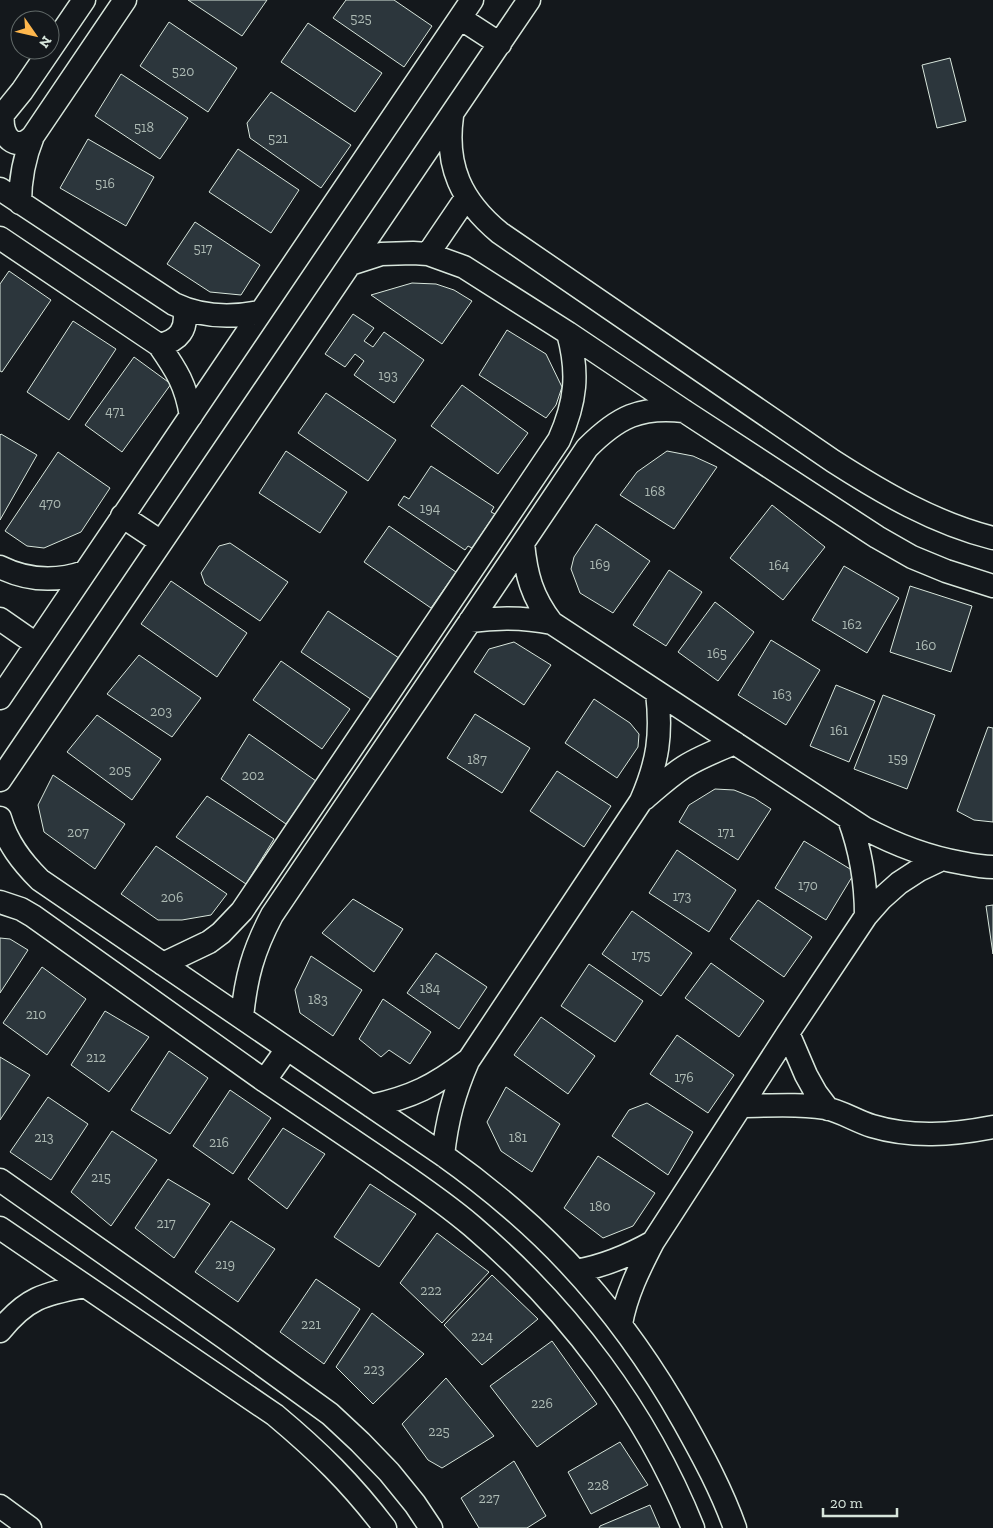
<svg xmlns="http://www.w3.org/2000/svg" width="993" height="1528" font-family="'Zilla Slab',serif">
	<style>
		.building { fill: #2c363c; stroke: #d8e6dc }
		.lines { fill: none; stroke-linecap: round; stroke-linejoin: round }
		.minor-casing { stroke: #d8e6dc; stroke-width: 25 }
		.minor { stroke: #14181c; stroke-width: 22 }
		.labels { text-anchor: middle; stroke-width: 4; stroke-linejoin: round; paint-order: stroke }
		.number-label { font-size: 14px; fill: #adbab4 }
	</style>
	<rect width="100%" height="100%" fill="#14181c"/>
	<path class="building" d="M 188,0 L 267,0 L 242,36 Z
		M 346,0 L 394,0 L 432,26 L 404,67 L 333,18 Z
		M 169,22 L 237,68 L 208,112 L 140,66 Z
		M 308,23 L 382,73 L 355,112 L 281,62 Z
		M 950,58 L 966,121 L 937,128 L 922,65 Z
		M 121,74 L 188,118 L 160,159 L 95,116 Z
		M 271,92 L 351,145 L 321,188 L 250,138 L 247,123 Z
		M 88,139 L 154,177 L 126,226 L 60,188 Z
		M 238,149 L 299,190 L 271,233 L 209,192 Z
		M 195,222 L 260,265 L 241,295 L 210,292 L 167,264 Z
		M 9,271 L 51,300 L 2,372 L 0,371 L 0,284 Z
		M 412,283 L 436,284 L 454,290 L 472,301 L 442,344 L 371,295 Z
		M 353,314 L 374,328 L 364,341 L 373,347 L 384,332 L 424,360 L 394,403 L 354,375 L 364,361 L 355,354 L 345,367 L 325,354 Z
		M 73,321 L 116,349 L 69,420 L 27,392 Z
		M 507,330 L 546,354 L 562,387 L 556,405 L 546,418 L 479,375 Z
		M 134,357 L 171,384 L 122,452 L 85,425 Z
		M 462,385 L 528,433 L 498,474 L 431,426 Z
		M 326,393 L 396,440 L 368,481 L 298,433 Z
		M 1,434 L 37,455 L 0,520 L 0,435 Z
		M 286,451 L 347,492 L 320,533 L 259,493 Z
		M 667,451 L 693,456 L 717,467 L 674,529 L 620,495 L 637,472 Z
		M 58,452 L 110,488 L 81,532 L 44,548 L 27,546 L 5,531 Z
		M 431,466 L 494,507 L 491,512 L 495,514 L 472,548 L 468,546 L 465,550 L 398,505 L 404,496 L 409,499 Z
		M 772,505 L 825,547 L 783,600 L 730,558 Z
		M 596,524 L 650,561 L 613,613 L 580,593 L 571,569 L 574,557 Z
		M 389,526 L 456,572 L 431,608 L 364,562 Z
		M 230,543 L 288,582 L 260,621 L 205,584 L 201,573 L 219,546 Z
		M 844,566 L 899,598 L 867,653 L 812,620 Z
		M 669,570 L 702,592 L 666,646 L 633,625 Z
		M 171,581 L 247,633 L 217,677 L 141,624 Z
		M 910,586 L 972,606 L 951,672 L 890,652 Z
		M 715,602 L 754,632 L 718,681 L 678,652 Z
		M 328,611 L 402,660 L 375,702 L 301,652 Z
		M 771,640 L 820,670 L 786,725 L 738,695 Z
		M 514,642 L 551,665 L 524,705 L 474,672 L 489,649 Z
		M 139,655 L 201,698 L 172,737 L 107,694 Z
		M 281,661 L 350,709 L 322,749 L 253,700 Z
		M 836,685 L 875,701 L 849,762 L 810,746 Z
		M 883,695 L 935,715 L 907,789 L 854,769 Z
		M 594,699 L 630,723 L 639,734 L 638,747 L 617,778 L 565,743 Z
		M 475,714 L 530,748 L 502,793 L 447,758 Z
		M 97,715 L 161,759 L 132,800 L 67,752 Z
		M 988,727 L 993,728 L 993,822 L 974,820 L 957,811 Z
		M 249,734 L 316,781 L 286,824 L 221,779 Z
		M 557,771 L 611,806 L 584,847 L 530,811 Z
		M 53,775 L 125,824 L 95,869 L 44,832 L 38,805 Z
		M 715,789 L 734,790 L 754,798 L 771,809 L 738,860 L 679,822 L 689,805 Z
		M 207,796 L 274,839 L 246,884 L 176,837 Z
		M 804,841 L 855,872 L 826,920 L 775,888 Z
		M 156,846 L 227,894 L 211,915 L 182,920 L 158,920 L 121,894 Z
		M 677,850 L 736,890 L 709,932 L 649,893 Z
		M 353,899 L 403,929 L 374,972 L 322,933 Z
		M 758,900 L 812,937 L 784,977 L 730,939 Z
		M 993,905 L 993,954 L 986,906 Z
		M 632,911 L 692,953 L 661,996 L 602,954 Z
		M 0,938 L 10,939 L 28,950 L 0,993 Z
		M 436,953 L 487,987 L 459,1029 L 407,993 Z
		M 311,956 L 362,990 L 333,1036 L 300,1013 L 295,990 Z
		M 711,963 L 764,1001 L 739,1037 L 685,998 Z
		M 589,964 L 643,1001 L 615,1042 L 561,1006 Z
		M 42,967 L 86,999 L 47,1055 L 3,1023 Z
		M 383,999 L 431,1032 L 410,1064 L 389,1050 L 381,1057 L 359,1039 Z
		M 105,1011 L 149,1037 L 109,1092 L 71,1065 Z
		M 541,1017 L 595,1056 L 568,1094 L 514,1055 Z
		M 677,1035 L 734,1075 L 708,1113 L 650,1074 Z
		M 169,1051 L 208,1078 L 170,1134 L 131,1110 Z
		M 0,1057 L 30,1075 L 0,1120 Z
		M 506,1087 L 560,1124 L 532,1172 L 501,1151 L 487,1122 Z
		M 230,1090 L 271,1118 L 233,1174 L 193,1146 Z
		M 48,1097 L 88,1124 L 51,1180 L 10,1152 Z
		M 647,1103 L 693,1132 L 668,1175 L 612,1136 L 629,1110 Z
		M 283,1128 L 325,1154 L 287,1209 L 248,1179 Z
		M 112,1131 L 157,1160 L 111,1226 L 71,1192 Z
		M 598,1156 L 655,1193 L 633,1226 L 603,1238 L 564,1208 Z
		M 168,1179 L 210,1204 L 174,1258 L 135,1228 Z
		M 370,1184 L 416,1214 L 379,1267 L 334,1237 Z
		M 231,1221 L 275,1249 L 238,1302 L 195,1272 Z
		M 437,1233 L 489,1272 L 442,1323 L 400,1283 Z
		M 492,1275 L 538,1319 L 482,1365 L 444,1325 Z
		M 316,1279 L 360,1309 L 324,1364 L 280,1332 Z
		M 372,1313 L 424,1354 L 373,1404 L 336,1367 Z
		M 552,1341 L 597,1404 L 537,1447 L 490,1386 Z
		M 446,1378 L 494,1436 L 442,1468 L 428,1460 L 402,1424 Z
		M 620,1442 L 648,1485 L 591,1514 L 568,1472 Z
		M 514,1461 L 546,1516 L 527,1528 L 479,1528 L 461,1498 Z
		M 650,1505 L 660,1528 L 599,1528 L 600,1526 Z"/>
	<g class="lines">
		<defs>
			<path id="minor" d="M 460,18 L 500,44
				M 3,115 C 0,137 16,153 33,136
				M 452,116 C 445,166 461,201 500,233 L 833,461 C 883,493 934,523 993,538
				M 0,118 L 22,91 L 84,0
				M 0,189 L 174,304 C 201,317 230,318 260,312
				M 20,203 C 20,179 24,158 33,136 L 125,0
				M 0,238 L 159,345 C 177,371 186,385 191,416
				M 428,254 L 466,198
				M 350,264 L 381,254 L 413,253 L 428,254 L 464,267 L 568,333 L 684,411 L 877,537 L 912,557 L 946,571 L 993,586
				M 159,345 C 179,341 188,329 184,309
				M 122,516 L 161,542
				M 523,543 C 526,575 532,597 552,623 L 864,828 C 896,845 927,857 962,863 C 972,865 983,867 993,867
				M 0,567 C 28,581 56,582 85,572
				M 0,619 L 36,644
				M 470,621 C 499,617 524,617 552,623
				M 0,698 L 472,0
				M 0,780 L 529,0
				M 644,799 C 657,788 670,776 684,767 C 700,757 718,750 735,743
				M 0,818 C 7,843 22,862 40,880 L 443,1155 C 467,1172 490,1190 512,1209 C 582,1269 639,1342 684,1422 C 703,1456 722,1491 735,1528
				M 849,819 C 861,851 866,882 866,916
				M 0,902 L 21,909 L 33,916 C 110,971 187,1026 265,1081 C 303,1107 341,1132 379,1158 C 411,1180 443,1201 472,1226 C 568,1308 646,1411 693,1528
				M 163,964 L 209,942 L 221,933 L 242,911 L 559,440 C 576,402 579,373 568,333
				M 242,1017 C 246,977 253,951 272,915 L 587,448 C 618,417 640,406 684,411
				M 788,1033 L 806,1075 L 816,1093 L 828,1109
				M 265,1080 L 287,1049
				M 371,1106 C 412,1097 434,1086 467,1061
				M 741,1106 C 769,1106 797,1103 825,1108 C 841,1111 856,1121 872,1126 C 912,1138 952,1135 993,1127
				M 443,1155 C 447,1120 454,1093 468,1061 L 641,801 C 658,762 662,735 657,692
				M 0,1180 L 225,1338 L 330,1414 L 360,1442 L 389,1472 L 415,1504 L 431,1528
				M 0,1228 L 275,1415 C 318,1451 351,1483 385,1528
				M 576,1271 C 604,1266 628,1256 653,1242
				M 621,1324 C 626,1295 639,1269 653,1242 L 788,1033 L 866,916 L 881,899 L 899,883 L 919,870 L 940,860
				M 0,1331 C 27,1297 45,1294 85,1286
				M 0,1506 L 30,1528"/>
		</defs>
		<use href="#minor" class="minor-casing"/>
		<use href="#minor" class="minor"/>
	</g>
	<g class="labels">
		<g class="number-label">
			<text x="361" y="23">525</text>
			<text x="183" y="76">520</text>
			<text x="144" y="132">518</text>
			<text x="278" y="143">521</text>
			<text x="105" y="188">516</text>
			<text x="203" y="253">517</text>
			<text x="388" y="380">193</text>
			<text x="115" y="416">471</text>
			<text x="655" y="496">168</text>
			<text x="50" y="508">470</text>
			<text x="430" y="513">194</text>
			<text x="600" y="569">169</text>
			<text x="779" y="570">164</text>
			<text x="852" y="629">162</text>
			<text x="926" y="650">160</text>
			<text x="717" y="658">165</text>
			<text x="782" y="699">163</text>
			<text x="161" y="716">203</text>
			<text x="839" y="735">161</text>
			<text x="898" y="763">159</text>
			<text x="477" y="764">187</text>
			<text x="120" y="775">205</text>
			<text x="253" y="780">202</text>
			<text x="78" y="837">207</text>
			<text x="726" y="837">171</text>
			<text x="808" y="890">170</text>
			<text x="682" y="901">173</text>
			<text x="172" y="902">206</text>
			<text x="641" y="960">175</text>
			<text x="430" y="993">184</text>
			<text x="318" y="1004">183</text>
			<text x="36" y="1019">210</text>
			<text x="96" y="1062">212</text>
			<text x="684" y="1082">176</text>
			<text x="44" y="1142">213</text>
			<text x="518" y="1142">181</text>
			<text x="219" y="1147">216</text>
			<text x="101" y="1182">215</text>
			<text x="600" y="1211">180</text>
			<text x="166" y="1228">217</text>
			<text x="225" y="1269">219</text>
			<text x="431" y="1295">222</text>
			<text x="311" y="1329">221</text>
			<text x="482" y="1341">224</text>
			<text x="374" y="1374">223</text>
			<text x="542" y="1408">226</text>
			<text x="439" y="1436">225</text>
			<text x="598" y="1490">228</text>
			<text x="489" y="1503">227</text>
		</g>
	</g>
	<g transform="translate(35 35) rotate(124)"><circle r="24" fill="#14181c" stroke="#626a69"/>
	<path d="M0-4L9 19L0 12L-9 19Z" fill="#ffb74d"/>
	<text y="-8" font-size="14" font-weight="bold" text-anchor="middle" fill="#d8e6dc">N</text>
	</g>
	<path d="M823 1508v8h74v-8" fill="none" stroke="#d8e6dc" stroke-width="2.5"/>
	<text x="830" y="1508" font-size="15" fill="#d8e6dc" stroke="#14181c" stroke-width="4" paint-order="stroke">20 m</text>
</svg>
